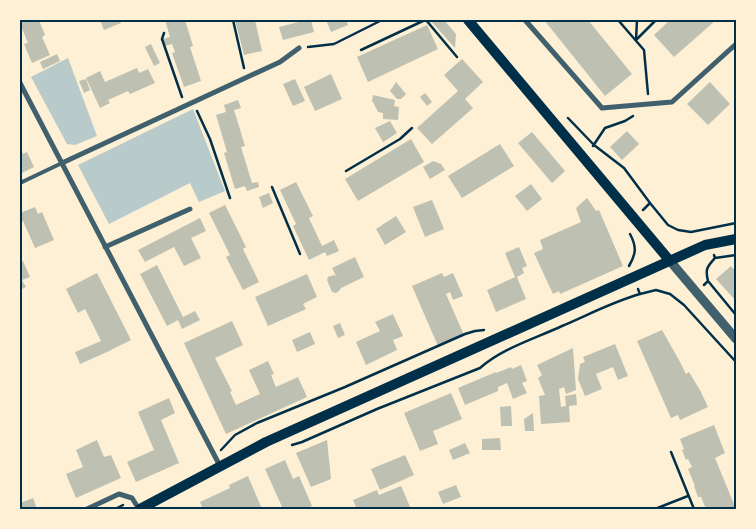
<svg xmlns="http://www.w3.org/2000/svg" width="756" height="529" font-family="Spectral,serif">
	<style>
		.green { fill: #b9caca }
		.building { fill: #bec0b2 }
		.lines { fill: none; stroke-linecap: round; stroke-linejoin: round }
		.path { stroke: #003049; stroke-width: 2.5 }
		.service { stroke: #3f606c; stroke-width: 4 }
		.minor { stroke: #3f606c; stroke-width: 5 }
		.tertiary { stroke: #3f606c; stroke-width: 9 }
		.secondary { stroke: #003049; stroke-width: 10 }
		.neatline { fill: none; stroke: #003049; stroke-width: 2 }
	</style>
	<rect width="100%" height="100%" fill="#fdf0d5"/>
	<path class="green" d="M 68,58 L 97,136 L 75,145 L 67,144 L 31,77 Z
		M 193,109 L 225,191 L 199,202 L 190,183 L 109,224 L 78,165 Z"/>
	<path class="building" d="M 20,20 L 39,20 L 45,35 L 42,37 L 50,55 L 32,63 L 24,44 L 28,43 L 20,24 Z
		M 100,20 L 119,20 L 121,23 L 104,30 Z
		M 165,20 L 185,20 L 193,46 L 190,47 L 201,81 L 184,87 L 172,53 L 175,52 L 172,44 L 165,46 L 163,39 L 170,37 Z
		M 235,20 L 255,20 L 262,51 L 244,55 Z
		M 307,20 L 311,20 L 314,32 L 283,40 L 279,27 Z
		M 326,20 L 346,20 L 348,25 L 331,32 Z
		M 430,20 L 444,20 L 456,34 L 455,48 Z
		M 544,20 L 588,20 L 632,74 L 605,96 Z
		M 670,20 L 716,20 L 674,57 L 654,35 Z
		M 427,25 L 438,49 L 368,82 L 357,57 Z
		M 151,44 L 160,63 L 154,66 L 145,47 Z
		M 57,54 L 60,61 L 43,69 L 40,62 Z
		M 462,59 L 483,82 L 465,99 L 473,108 L 432,144 L 417,128 L 458,91 L 444,75 Z
		M 137,68 L 139,73 L 148,69 L 155,83 L 130,94 L 128,91 L 108,100 L 110,103 L 100,108 L 86,78 L 100,71 L 105,82 Z
		M 331,74 L 342,99 L 315,111 L 304,87 Z
		M 86,79 L 90,90 L 84,93 L 79,81 Z
		M 295,79 L 305,101 L 293,106 L 283,84 Z
		M 396,82 L 406,94 L 401,99 L 397,99 L 390,91 Z
		M 710,82 L 730,104 L 708,125 L 687,104 Z
		M 425,93 L 432,102 L 427,106 L 420,97 Z
		M 373,95 L 395,100 L 394,106 L 399,107 L 398,120 L 383,119 L 383,113 L 378,112 L 373,102 L 372,102 Z
		M 238,100 L 241,108 L 234,110 L 245,146 L 241,147 L 252,183 L 258,182 L 259,187 L 247,191 L 245,186 L 235,189 L 224,153 L 227,152 L 216,115 L 226,112 L 224,105 Z
		M 390,121 L 397,133 L 383,142 L 375,128 Z
		M 627,131 L 639,144 L 622,160 L 610,147 Z
		M 532,132 L 565,171 L 552,183 L 518,143 Z
		M 411,139 L 424,162 L 358,201 L 345,179 Z
		M 500,144 L 514,166 L 462,198 L 448,176 Z
		M 20,147 L 23,154 L 27,152 L 34,167 L 20,174 Z
		M 433,161 L 441,164 L 445,170 L 430,179 L 423,167 Z
		M 296,182 L 313,216 L 309,218 L 322,246 L 334,240 L 339,251 L 327,256 L 325,252 L 309,260 L 293,226 L 296,224 L 280,190 Z
		M 531,184 L 542,199 L 527,211 L 515,196 Z
		M 269,193 L 273,203 L 263,208 L 259,197 Z
		M 587,198 L 592,205 L 596,211 L 599,210 L 623,266 L 560,294 L 559,291 L 553,294 L 534,253 L 543,249 L 540,240 L 581,222 L 576,208 Z
		M 432,200 L 444,229 L 425,237 L 413,207 Z
		M 225,205 L 246,247 L 243,249 L 259,282 L 243,290 L 226,257 L 230,255 L 209,213 Z
		M 35,207 L 38,214 L 42,212 L 54,240 L 35,248 L 23,221 L 20,222 L 20,213 Z
		M 396,216 L 406,232 L 385,245 L 376,229 Z
		M 200,218 L 206,231 L 191,238 L 201,258 L 184,266 L 174,247 L 145,262 L 138,250 Z
		M 519,247 L 527,266 L 522,268 L 524,273 L 517,277 L 526,299 L 496,312 L 487,290 L 515,277 L 505,253 Z
		M 355,257 L 364,277 L 341,288 L 340,290 L 336,293 L 332,292 L 327,280 L 328,277 L 334,275 L 336,276 L 332,268 Z
		M 23,261 L 30,277 L 22,280 L 26,287 L 20,290 L 20,262 Z
		M 157,265 L 183,317 L 195,311 L 200,320 L 182,329 L 178,320 L 167,326 L 140,274 Z
		M 731,266 L 736,272 L 736,301 L 716,279 Z
		M 97,273 L 131,340 L 107,352 L 80,364 L 75,352 L 101,341 L 85,309 L 78,313 L 66,289 Z
		M 442,273 L 444,277 L 453,273 L 463,296 L 453,300 L 450,292 L 446,294 L 464,335 L 438,346 L 412,286 Z
		M 307,274 L 317,297 L 303,304 L 306,309 L 268,326 L 255,297 Z
		M 393,314 L 403,336 L 393,340 L 397,350 L 366,365 L 356,342 L 380,331 L 375,322 Z
		M 232,321 L 243,345 L 215,358 L 232,391 L 230,392 L 236,405 L 260,394 L 249,370 L 268,361 L 274,374 L 271,375 L 276,387 L 298,377 L 307,397 L 226,434 L 184,343 Z
		M 340,323 L 345,335 L 338,338 L 333,326 Z
		M 662,330 L 680,362 L 686,374 L 689,372 L 701,392 L 708,407 L 680,420 L 678,415 L 671,418 L 637,341 Z
		M 310,332 L 315,344 L 297,352 L 292,340 Z
		M 615,344 L 628,376 L 618,380 L 613,367 L 596,374 L 602,389 L 585,396 L 578,379 L 580,364 L 585,362 L 583,357 Z
		M 573,348 L 576,390 L 566,394 L 564,387 L 559,389 L 561,407 L 566,406 L 565,396 L 576,394 L 577,405 L 569,406 L 570,422 L 541,424 L 539,396 L 545,395 L 538,378 L 542,375 L 537,365 Z
		M 521,365 L 527,381 L 522,383 L 527,393 L 513,399 L 507,383 L 498,387 L 498,391 L 465,405 L 458,388 L 496,372 L 496,373 L 511,367 L 512,369 Z
		M 451,393 L 462,419 L 433,431 L 438,444 L 420,451 L 404,413 Z
		M 169,398 L 175,413 L 161,420 L 179,463 L 136,482 L 127,462 L 154,450 L 138,412 Z
		M 511,406 L 512,426 L 501,426 L 500,407 Z
		M 533,413 L 534,431 L 525,431 L 524,419 Z
		M 714,425 L 725,453 L 715,458 L 736,509 L 706,509 L 701,497 L 698,497 L 694,486 L 695,486 L 688,469 L 692,467 L 688,459 L 686,460 L 682,450 L 684,449 L 680,439 Z
		M 500,438 L 501,450 L 482,450 L 482,439 Z
		M 97,440 L 104,457 L 111,455 L 121,478 L 76,498 L 66,474 L 83,467 L 76,450 Z
		M 327,440 L 331,479 L 311,487 L 296,453 Z
		M 465,443 L 470,453 L 453,460 L 449,450 Z
		M 405,455 L 414,475 L 380,490 L 371,469 Z
		M 285,460 L 293,479 L 299,476 L 312,506 L 305,509 L 283,509 L 265,469 Z
		M 248,476 L 262,509 L 203,509 L 200,502 L 230,488 L 229,485 Z
		M 456,485 L 461,497 L 443,504 L 438,492 Z
		M 401,486 L 411,509 L 357,509 L 353,500 L 377,490 L 379,495 Z
		M 33,498 L 37,509 L 20,509 L 20,503 Z"/>
	<g class="lines">
		<path class="path" d="M 233,20 L 244,68
			M 426,20 L 457,57
			M 618,20 L 644,50 L 648,94
			M 164,33 L 162,39 L 182,97
			M 636,40 L 656,20
			M 636,40 L 637,20
			M 308,47 L 334,44 L 382,20
			M 361,50 L 425,20
			M 197,111 L 210,139 L 230,198
			M 568,118 L 594,145 L 624,168 L 650,203
			M 593,146 L 605,128 L 625,121 L 633,116
			M 346,171 L 400,139 L 412,128
			M 272,187 L 300,254
			M 643,210 L 650,203 L 668,225 L 678,230 L 691,232 L 736,223
			M 715,258 L 736,255
			M 629,266 C 636,254 637,247 630,234
			M 708,281 L 736,315
			M 704,285 L 708,281 C 705,269 707,267 715,258 L 714,255
			M 638,289 L 640,294 L 656,290 L 670,294 L 684,305 L 736,362
			M 292,445 L 302,442 L 377,409 L 480,368 C 503,348 534,339 562,326 C 588,315 612,302 640,294
			M 221,450 L 235,435 L 257,423 L 345,387 L 465,334 L 475,331 L 484,330
			M 671,452 L 694,509
			M 115,509 L 123,505
			M 655,509 L 688,496"/>
		<path class="service" d="M 20,183 L 62,163"/>
		<path class="minor" d="M 525,20 L 602,108 L 672,102 L 736,44
			M 20,83 L 220,466
			M 62,163 L 280,62 L 299,48
			M 105,247 L 190,209
			M 87,509 L 119,494 L 132,498 L 139,509"/>
		<path class="tertiary" d="M 670,261 L 736,339"/>
		<path class="secondary" d="M 468,20 L 670,261
			M 140,509 L 266,442 L 705,245 L 736,239"/>
	</g>
	<rect width="756" height="529" fill="none" stroke="#fdf0d5" stroke-width="42"/>
	<rect x="21" y="21" width="714" height="487" class="neatline"/>
</svg>
